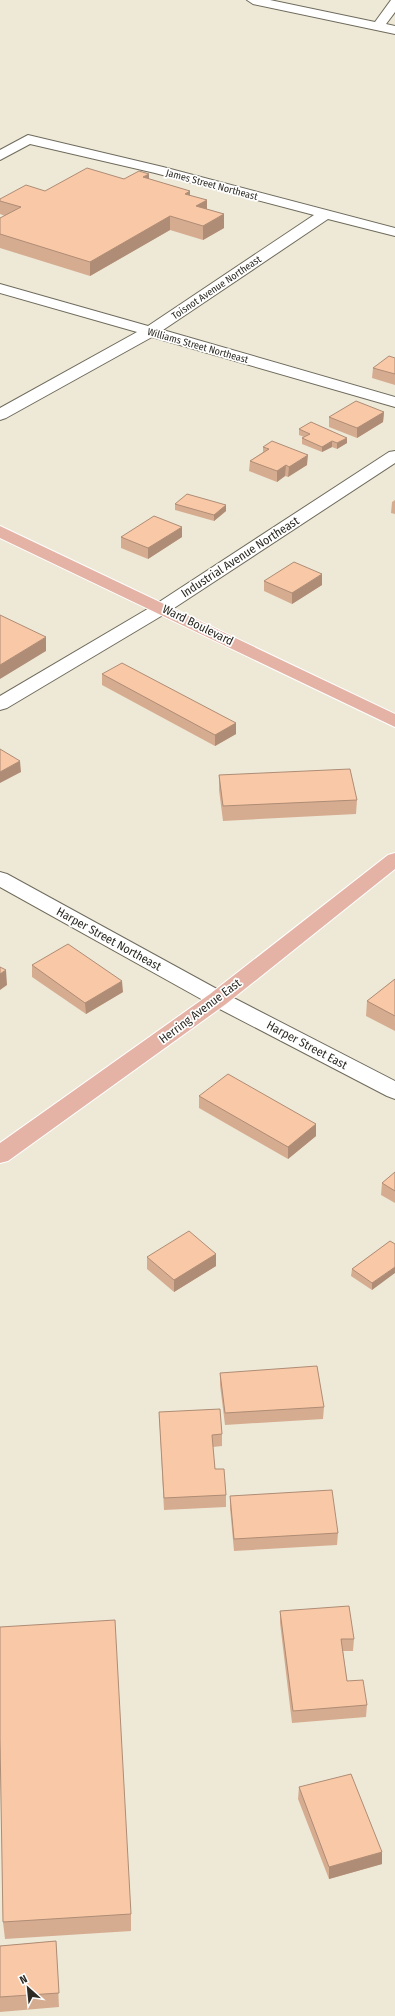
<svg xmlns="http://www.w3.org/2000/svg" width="395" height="2016" font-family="'Fira Sans Condensed',sans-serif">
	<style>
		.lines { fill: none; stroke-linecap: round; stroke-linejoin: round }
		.minor-casing { stroke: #6f6b5c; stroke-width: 2 }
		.major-casing { stroke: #fff; stroke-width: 2 }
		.minor { fill: #fff; fill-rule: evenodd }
		.major { fill: #e4b3a6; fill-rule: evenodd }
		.wall { fill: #d6ac90 }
		.shaded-wall { fill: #ae8c75 }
		.building { fill: #f9c8a7; stroke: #ae8c75 }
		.labels { text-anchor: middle; stroke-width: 3.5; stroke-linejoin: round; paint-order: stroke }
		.far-street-label { font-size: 10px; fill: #2d2b24; stroke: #fff }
		.street-label { font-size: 12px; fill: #2d2b24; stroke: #fff }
	</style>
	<rect width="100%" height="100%" fill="#eee9d7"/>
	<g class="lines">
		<defs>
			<path id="minor" d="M 247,0 L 270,0 L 375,22 L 391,0 L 395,0 L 395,12 L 386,24 L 395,26 L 395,34 L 253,4 Z
				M 28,135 L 163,167 L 395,228 L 395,236 L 328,219 L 163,330 L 395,397 L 395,407 L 152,337 L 6,418 L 0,420 L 0,408 L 137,332 L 0,293 L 0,284 L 148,326 L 314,215 L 155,173 L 30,144 L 0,160 L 0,150 Z
				M 395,451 L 395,463 L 168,612 L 7,708 L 0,710 L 0,696 L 156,604 L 389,452 Z
				M 0,872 L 7,874 L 226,994 L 395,1081 L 395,1099 L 387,1096 L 210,1004 L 0,887 Z"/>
			<path id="major" d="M 0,526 L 395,714 L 395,727 L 0,538 Z
				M 395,853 L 395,869 L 226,1004 L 8,1161 L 0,1163 L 0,1143 L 210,994 L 388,855 Z"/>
		</defs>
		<use href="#minor" class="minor-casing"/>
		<use href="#major" class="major-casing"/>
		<use href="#minor" class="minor"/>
		<use href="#major" class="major"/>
	</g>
	<path class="wall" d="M 124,179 L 149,179 L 190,191 L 190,195 L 207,209 L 224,214 L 224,228 L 203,240 L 170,230 L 90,276 L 0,248 L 0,218 L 5,216 L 0,214 L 0,199 L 45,191 Z
		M 395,358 L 395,385 L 372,378 L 373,368 Z
		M 384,412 L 383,422 L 357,438 L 329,427 L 329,417 Z
		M 299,429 L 347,438 L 347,443 L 337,449 L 332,447 L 322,452 L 302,444 L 302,438 L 304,437 L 299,435 Z
		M 263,447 L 307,465 L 288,477 L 285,476 L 277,482 L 249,471 L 250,461 L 263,452 Z
		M 395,500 L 395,514 L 391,513 L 392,502 Z
		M 175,504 L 226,505 L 226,511 L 214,521 L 175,510 Z
		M 121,537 L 182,537 L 148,559 L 121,548 Z
		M 264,581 L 322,585 L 292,604 L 264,591 Z
		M 102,674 L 236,723 L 236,734 L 215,746 L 102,685 Z
		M 219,775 L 357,800 L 356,814 L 223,821 L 219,790 Z
		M 32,965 L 123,992 L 86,1014 L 32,977 Z
		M 395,979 L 395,1031 L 366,1016 L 367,1001 Z
		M 199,1096 L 316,1124 L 316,1136 L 288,1159 L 199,1108 Z
		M 395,1172 L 395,1203 L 381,1195 L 382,1183 Z
		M 390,1241 L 372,1290 L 351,1276 L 352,1269 Z
		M 216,1254 L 216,1266 L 174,1292 L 147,1269 L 147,1257 Z
		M 220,1373 L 324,1407 L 323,1419 L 225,1425 L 220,1385 Z
		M 159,1412 L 222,1434 L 222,1446 L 213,1447 L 215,1469 L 226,1495 L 226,1507 L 164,1510 Z
		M 230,1496 L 338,1533 L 337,1545 L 234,1551 L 230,1508 Z
		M 280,1611 L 354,1639 L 353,1651 L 343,1651 L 347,1681 L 367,1705 L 366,1717 L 292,1723 L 280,1623 Z
		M 0,1627 L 131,1914 L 131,1931 L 5,1939 L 3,1922 L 1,1756 L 0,1756 Z
		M 299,1787 L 382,1864 L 329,1879 L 298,1799 Z
		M 56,1941 L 59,2007 L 0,2012 L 0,1946 Z"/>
	<path class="shaded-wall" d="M 149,174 L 149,187 L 143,177 Z
		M 190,191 L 190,204 L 185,194 Z
		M 207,200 L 207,214 L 196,206 Z
		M 224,214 L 224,228 L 203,240 L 203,226 Z
		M 170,216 L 170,230 L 90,276 L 90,262 Z
		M 384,412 L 383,422 L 357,438 L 357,428 Z
		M 347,438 L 347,443 L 337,449 L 337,443 Z
		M 332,441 L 332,447 L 322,452 L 322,447 Z
		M 308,455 L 307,465 L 288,477 L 289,467 Z
		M 286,465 L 285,476 L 277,482 L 277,471 Z
		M 226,505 L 226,511 L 214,521 L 214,515 Z
		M 182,527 L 182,537 L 148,559 L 148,548 Z
		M 322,574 L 322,585 L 292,604 L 292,593 Z
		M 46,637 L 46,651 L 0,679 L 0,665 Z
		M 236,723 L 236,734 L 215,746 L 215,735 Z
		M 20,761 L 21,772 L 0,783 L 0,772 Z
		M 6,970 L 7,985 L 0,990 L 0,974 Z
		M 122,981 L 123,992 L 86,1014 L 85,1003 Z
		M 316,1124 L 316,1136 L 288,1159 L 288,1147 Z
		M 216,1254 L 216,1266 L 174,1292 L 174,1280 Z
		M 395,1267 L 395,1273 L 372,1290 L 372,1283 Z
		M 382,1852 L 382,1864 L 329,1879 L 329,1867 Z"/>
	<path class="building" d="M 87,168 L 124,179 L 139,171 L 149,174 L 143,177 L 190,191 L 185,194 L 207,200 L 196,206 L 224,214 L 203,226 L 170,216 L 90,262 L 0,234 L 0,218 L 21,207 L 0,201 L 0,199 L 26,185 L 45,191 Z
		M 389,356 L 395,358 L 395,374 L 373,368 Z
		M 356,401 L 384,412 L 357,428 L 329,417 Z
		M 311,422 L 347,438 L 337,443 L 332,441 L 322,447 L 302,438 L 310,434 L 299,429 Z
		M 272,441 L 308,455 L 289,467 L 286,465 L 277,471 L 250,461 L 269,449 L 263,447 Z
		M 187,494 L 226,505 L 214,515 L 175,504 Z
		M 154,516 L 182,527 L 148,548 L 121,537 Z
		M 294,562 L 322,574 L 292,593 L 264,581 Z
		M 0,615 L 46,637 L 0,665 Z
		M 122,663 L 236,723 L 215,735 L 102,674 Z
		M 0,749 L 20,761 L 0,772 Z
		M 350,769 L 357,800 L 223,806 L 219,775 Z
		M 68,944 L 122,981 L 85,1003 L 32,965 Z
		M 0,967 L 6,970 L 0,974 Z
		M 395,979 L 395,1016 L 367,1001 Z
		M 228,1074 L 316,1124 L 288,1147 L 199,1096 Z
		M 395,1172 L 395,1191 L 382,1183 Z
		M 189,1231 L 216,1254 L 174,1280 L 147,1257 Z
		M 390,1241 L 395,1244 L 395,1267 L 372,1283 L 352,1269 Z
		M 317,1366 L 324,1407 L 225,1413 L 220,1373 Z
		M 220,1409 L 222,1434 L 212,1435 L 215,1469 L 224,1469 L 226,1495 L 164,1498 L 159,1412 Z
		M 332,1490 L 338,1533 L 234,1539 L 230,1496 Z
		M 349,1606 L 354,1639 L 341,1639 L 347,1681 L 363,1680 L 367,1705 L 293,1711 L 280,1611 Z
		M 115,1620 L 131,1914 L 3,1922 L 0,1739 L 0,1627 Z
		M 351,1774 L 382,1852 L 329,1867 L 299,1787 Z
		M 56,1941 L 59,1993 L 0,1997 L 0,1946 Z"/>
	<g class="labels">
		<g class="far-street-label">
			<text transform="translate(212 184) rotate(15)" y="4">James Street Northeast</text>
			<text transform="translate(216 287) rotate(-34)" y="4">Toisnot Avenue Northeast</text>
			<text transform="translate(198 345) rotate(16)" y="4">Williams Street Northeast</text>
		</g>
		<g class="street-label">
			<text transform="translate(240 557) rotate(-33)" y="4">Industrial Avenue Northeast</text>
			<text transform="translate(198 625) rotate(26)" y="4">Ward Boulevard</text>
			<text transform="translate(109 939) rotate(29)" y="4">Harper Street Northeast</text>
			<text transform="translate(200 1011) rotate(-37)" y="4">Herring Avenue East</text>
			<text transform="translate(307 1045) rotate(28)" y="4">Harper Street East</text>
		</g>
	</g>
	<g transform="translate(28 1988) rotate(333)" stroke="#ffffff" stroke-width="3" paint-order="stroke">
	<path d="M0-3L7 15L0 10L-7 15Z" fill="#2d2b24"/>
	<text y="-6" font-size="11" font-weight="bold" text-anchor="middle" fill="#2d2b24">N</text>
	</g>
</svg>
